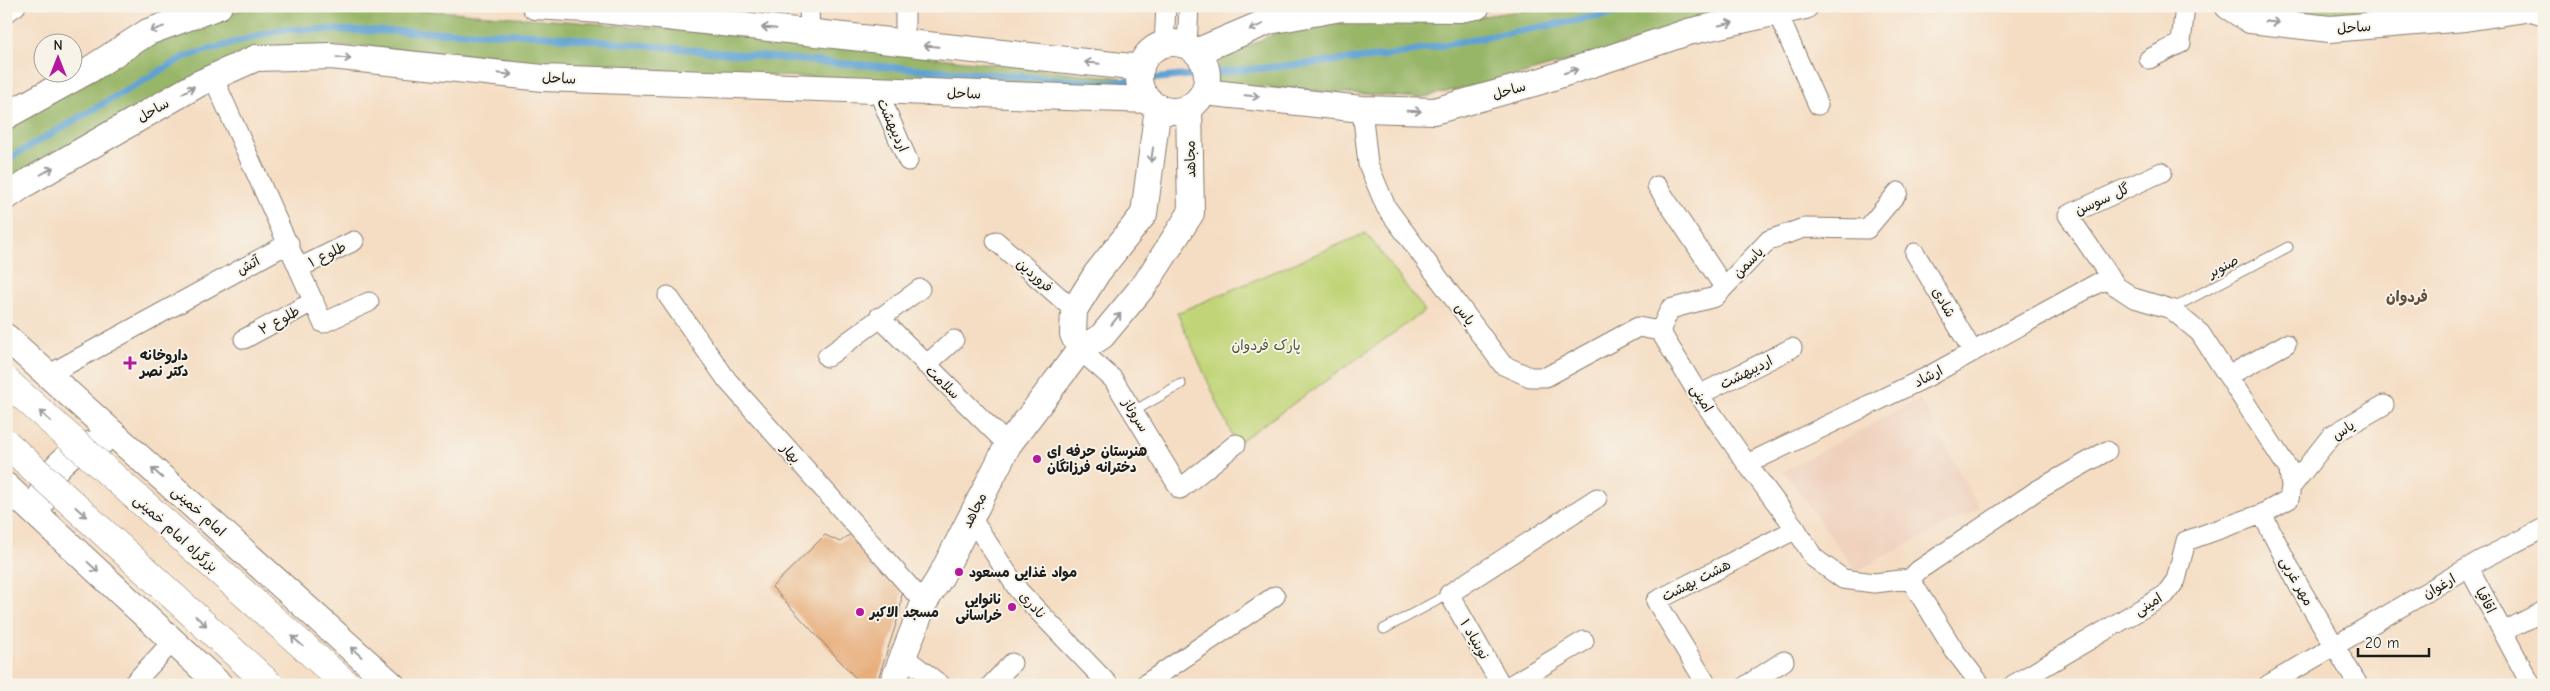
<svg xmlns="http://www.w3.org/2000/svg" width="2550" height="691" font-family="'Comic Neue','Playpen Sans Arabic',sans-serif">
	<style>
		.built { fill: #efd0bc }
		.green { fill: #c1d578; stroke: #6e784a }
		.forest { fill: #98b668; stroke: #5a6942 }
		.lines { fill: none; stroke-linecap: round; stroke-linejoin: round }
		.stream { stroke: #5ea2d3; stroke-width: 7 }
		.building { fill: #e7ad7a }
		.lane-casing { stroke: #887c70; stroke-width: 11 }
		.street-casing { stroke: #887c70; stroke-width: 21 }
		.secondary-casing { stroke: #887c70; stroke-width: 28 }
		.lane { stroke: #fff; stroke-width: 9 }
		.street { stroke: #fff; stroke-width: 19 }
		.secondary { stroke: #fff; stroke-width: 26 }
		.highway-bridge-casing { stroke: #887c70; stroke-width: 29; stroke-linecap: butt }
		.highway-bridge { stroke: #fff; stroke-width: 28 }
		.oneway { stroke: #999 }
		.poi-dot { fill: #b5179e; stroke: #f7f3e8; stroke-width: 2 }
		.labels { text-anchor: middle; stroke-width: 4; stroke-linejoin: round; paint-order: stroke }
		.street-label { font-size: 14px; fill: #1c1c1c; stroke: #f7f3e8 }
		.park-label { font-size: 14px; fill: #4e5438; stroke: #f7f3e8 }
		.poi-label { font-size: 14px; font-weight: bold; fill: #1c1c1c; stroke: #f7f3e8; text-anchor: start }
		.neighbourhood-label { font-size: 15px; font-weight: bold; fill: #634f3d; stroke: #f7f3e8 }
	</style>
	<rect width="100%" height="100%" fill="#f7f3e8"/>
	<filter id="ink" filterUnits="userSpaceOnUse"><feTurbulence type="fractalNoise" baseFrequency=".02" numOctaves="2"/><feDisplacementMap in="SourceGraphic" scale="10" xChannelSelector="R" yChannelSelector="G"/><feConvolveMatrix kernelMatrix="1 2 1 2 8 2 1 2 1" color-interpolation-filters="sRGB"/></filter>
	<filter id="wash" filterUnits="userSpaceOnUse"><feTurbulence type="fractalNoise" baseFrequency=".0096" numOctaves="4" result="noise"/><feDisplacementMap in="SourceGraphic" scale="20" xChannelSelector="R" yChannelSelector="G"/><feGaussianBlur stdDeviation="1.12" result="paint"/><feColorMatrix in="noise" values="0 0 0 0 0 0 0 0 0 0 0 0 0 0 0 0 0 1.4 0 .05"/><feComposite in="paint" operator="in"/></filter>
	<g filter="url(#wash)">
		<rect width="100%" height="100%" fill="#f5ddc3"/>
		<path class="built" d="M 1920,399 L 1979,508 L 1856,571 L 1784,471 Z"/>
		<path class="green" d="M 1366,233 L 1425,311 L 1236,444 L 1177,313 Z"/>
		<path class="forest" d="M 319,6 L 450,12 L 681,30 L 1122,78 L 1129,91 L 591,68 L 498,63 L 364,46 L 270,48 L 6,184 L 6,130 L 150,44 L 207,21 L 250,7 Z
			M 1557,6 L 1765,6 L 1523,74 L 1420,98 L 1216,84 L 1220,60 L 1280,31 L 1331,23 L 1461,19 Z
			M 2256,6 L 2448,6 L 2344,16 L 2261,9 Z"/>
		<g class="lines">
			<path class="stream" d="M 6,160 L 184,57 L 282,29 L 526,34 L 821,62 L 1109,83 L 1385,56 L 1653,6"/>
		</g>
		<g id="blocks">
			<path class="building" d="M 856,530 L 902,590 L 900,612 L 876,685 L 862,685 L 772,587 L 825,535 L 840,542 Z"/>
		</g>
	</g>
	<g filter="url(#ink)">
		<use href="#blocks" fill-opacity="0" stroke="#887c70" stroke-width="1"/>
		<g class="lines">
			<defs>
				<path id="lane" d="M 2171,309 L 2288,247
					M 1134,411 L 1181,384
					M 1384,629 L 1449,594"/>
				<path id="street" d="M 809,6 L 810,33
					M 1777,12 L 1818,105
					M 6,13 L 16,6
					M 905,43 L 905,6
					M 1164,44 L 1166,6
					M 1187,46 L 1189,6
					M 2149,59 L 2181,43 L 2185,6
					M 213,77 L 323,323 L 369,302
					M 877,89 L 908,161
					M 1362,109 L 1368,164 L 1386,207 L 1503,365 L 1530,377 L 1546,377 L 1638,327 L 1660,331
					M 1657,186 L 1724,287
					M 996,241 L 1074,310
					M 1915,253 L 1973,352
					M 299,268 L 354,241
					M 2117,287 L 2068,215 L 2162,172
					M 668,296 L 727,380 L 924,603
					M 879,317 L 1008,445
					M 1660,331 L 1699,395 L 1747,464 L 1796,529 L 1814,558 L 1843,579 L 1874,583 L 1910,579
					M 1660,331 L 1670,309 L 1715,297 L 1769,240 L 1804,228 L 1867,229 L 1898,192
					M 244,339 L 314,301
					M 1080,350 L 1113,379 L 1180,489 L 1236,444
					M 827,357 L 920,289
					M 926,365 L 954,340
					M 48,375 L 289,243
					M 2228,376 L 2286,344
					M 1699,395 L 1792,348
					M 1747,464 L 1927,377 L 2105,279 L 2134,298 L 2171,309 L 2200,333 L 2289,470 L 2291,487 L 2289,499 L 2262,514 L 2186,541 L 2176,580 L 2165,595 L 2013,685
					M 2291,487 L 2332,435 L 2384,405
					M 2262,514 L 2300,588 L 2358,685
					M 970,516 L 1019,591 L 1109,685
					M 2469,568 L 2531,685
					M 1910,579 L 1919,570 L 2036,491 L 2107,451
					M 1910,579 L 1954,650 L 1981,685
					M 2503,632 L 2544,611
					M 903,656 L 941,685
					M 132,685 L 173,641
					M 991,685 L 1012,663
					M 1144,685 L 1275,596
					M 1501,685 L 1449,594 L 1597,498
					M 1511,685 L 1584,641
					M 1707,685 L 1656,601 L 1796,529
					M 1747,685 L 1784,661
					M 2268,685 L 2481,560 L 2544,528"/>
				<path id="secondary" d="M 535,6 L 602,10 L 1141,68
					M 2228,6 L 2250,20 L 2330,29 L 2465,18 L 2532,8 L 2544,12
					M1139 77a34 34 0 1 1 68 0a34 34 0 1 1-68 0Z
					M 1196,52 L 1269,21 L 1341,8 L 1460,9 L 1477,6
					M 1204,92 L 1362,109 L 1434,111 L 1541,81 L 1688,32 L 1805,6
					M 6,116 L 89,70 L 148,32 L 219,6
					M 6,197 L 28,182 L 198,84 L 256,58 L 331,56 L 543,78 L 1149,100
					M 6,337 L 392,685
					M 1080,350 L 1073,334 L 1074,310 L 1097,273 L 1144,214 L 1158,107
					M 6,486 L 220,685
					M 41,503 C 42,474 73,446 101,442
					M 892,685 L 924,603 L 941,576 L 1008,445 L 1080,350 L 1102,336 L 1146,283 L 1191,213 L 1189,107"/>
			</defs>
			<use href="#lane" class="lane-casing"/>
			<use href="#street" class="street-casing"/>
			<use href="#secondary" class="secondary-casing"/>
			<use href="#lane" class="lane"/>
			<use href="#street" class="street"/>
			<use href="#secondary" class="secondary"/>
			<defs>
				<path id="highway-bridge" d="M 6,381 L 347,685
					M 6,443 L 270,685"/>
			</defs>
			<use href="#highway-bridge" class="highway-bridge-casing"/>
			<use href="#highway-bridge" class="highway-bridge"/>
		</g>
		<defs><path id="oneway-shaft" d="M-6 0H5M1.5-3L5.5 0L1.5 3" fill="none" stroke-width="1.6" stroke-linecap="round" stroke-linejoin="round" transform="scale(1.25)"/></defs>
		<g class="oneway">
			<use href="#oneway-shaft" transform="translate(2272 22) rotate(6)"/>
			<use href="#oneway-shaft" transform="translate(1726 24) rotate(-12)"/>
			<use href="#oneway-shaft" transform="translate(1256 27) rotate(157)"/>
			<use href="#oneway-shaft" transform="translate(769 28) rotate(-174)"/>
			<use href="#oneway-shaft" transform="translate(157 29) rotate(160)"/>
			<use href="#oneway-shaft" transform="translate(931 46) rotate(-174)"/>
			<use href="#oneway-shaft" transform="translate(344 58) rotate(6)"/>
			<use href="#oneway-shaft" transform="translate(1092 63) rotate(-174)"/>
			<use href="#oneway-shaft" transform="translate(1571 71) rotate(-18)"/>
			<use href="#oneway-shaft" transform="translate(505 74) rotate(6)"/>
			<use href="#oneway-shaft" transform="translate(188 90) rotate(-30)"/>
			<use href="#oneway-shaft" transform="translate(1252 96) rotate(5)"/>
			<use href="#oneway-shaft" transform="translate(1414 111) rotate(2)"/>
			<use href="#oneway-shaft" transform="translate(1152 155) rotate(98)"/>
			<use href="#oneway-shaft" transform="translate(47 171) rotate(-30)"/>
			<use href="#oneway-shaft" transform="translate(1116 319) rotate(-51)"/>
			<use href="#oneway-shaft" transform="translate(45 416) rotate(-138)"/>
			<use href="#oneway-shaft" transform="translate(157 473) rotate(-138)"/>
			<use href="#oneway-shaft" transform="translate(81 512) rotate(42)"/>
			<use href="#oneway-shaft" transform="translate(93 567) rotate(43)"/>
			<use href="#oneway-shaft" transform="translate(201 621) rotate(42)"/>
			<use href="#oneway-shaft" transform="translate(297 641) rotate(-138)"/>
			<use href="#oneway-shaft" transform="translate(356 652) rotate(-138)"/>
		</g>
	</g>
	<g class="poi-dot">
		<path d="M127.5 355.5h5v5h5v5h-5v5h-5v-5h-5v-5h5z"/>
		<circle cx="1037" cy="459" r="5"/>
		<circle cx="959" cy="572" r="5"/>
		<circle cx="1012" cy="607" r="5"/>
		<circle cx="860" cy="612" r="5"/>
	</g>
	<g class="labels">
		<g class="street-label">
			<text transform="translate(2354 27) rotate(-4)" y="5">ساحل</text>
			<text transform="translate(559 78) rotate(3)" y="5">ساحل</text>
			<text transform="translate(1509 90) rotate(-16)" y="5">ساحل</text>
			<text transform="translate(964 93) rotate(2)" y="5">ساحل</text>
			<text transform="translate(153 110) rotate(-30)" y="5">ساحل</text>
			<text transform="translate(893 125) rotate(66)" y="5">اردیبهشت</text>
			<text transform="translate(1190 159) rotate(-91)" y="5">مجاهد</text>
			<text transform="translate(2102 199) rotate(-24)" y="5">گل سوسن</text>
			<text transform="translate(327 254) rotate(-26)" y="5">طلوع ۱</text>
			<text transform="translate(1748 262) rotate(-46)" y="5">یاسمن</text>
			<text transform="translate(248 265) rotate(-29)" y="5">آتش</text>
			<text transform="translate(2223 266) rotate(-28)" y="5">صنوبر</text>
			<text transform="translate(1035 275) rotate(41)" y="5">فروردین</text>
			<text transform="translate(1944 302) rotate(60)" y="5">شادی</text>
			<text transform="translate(1465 314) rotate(53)" y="5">یاس</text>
			<text transform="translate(279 320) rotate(-29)" y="5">طلوع ۲</text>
			<text transform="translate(1746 372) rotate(-27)" y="5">اردیبهشت</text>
			<text transform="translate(1928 376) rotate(-28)" y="5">ارشاد</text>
			<text transform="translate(943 382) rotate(44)" y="5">سلامت</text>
			<text transform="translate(1702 398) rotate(58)" y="5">امینی</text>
			<text transform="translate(1136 415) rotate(58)" y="5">سروناز</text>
			<text transform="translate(2343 430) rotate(-34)" y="5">یاس</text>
			<text transform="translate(791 453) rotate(48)" y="5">بهار</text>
			<text transform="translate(974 510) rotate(-63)" y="5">مجاهد</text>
			<text transform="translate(199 511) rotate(42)" y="5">امام خمینی</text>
			<text transform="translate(176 533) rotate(42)" y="5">بزرگراه امام خمینی</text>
			<text transform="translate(1696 580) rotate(-27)" y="5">هشت بهشت</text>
			<text transform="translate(2297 581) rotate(61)" y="5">مهر غربی</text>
			<text transform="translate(2439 586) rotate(-30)" y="5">ارغوان</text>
			<text transform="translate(2486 600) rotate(62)" y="5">اقاقیا</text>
			<text transform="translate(2148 604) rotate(-32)" y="5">امینی</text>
			<text transform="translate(1033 605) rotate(47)" y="5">نادری</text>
			<text transform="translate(1475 639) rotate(60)" y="5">نوبنیاد ۱</text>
		</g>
		<g class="park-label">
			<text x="1266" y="350">پارک فردوان</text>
		</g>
		<g class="poi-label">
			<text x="140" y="360">داروخانه<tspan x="140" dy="16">دکتر نصر</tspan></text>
			<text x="1047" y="456">هنرستان حرفه ای<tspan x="1047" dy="16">دخترانه فرزانگان</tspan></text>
			<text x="969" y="577">مواد غذایی مسعود</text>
			<text x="1002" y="604" text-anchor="end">نانوایی<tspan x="1002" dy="16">خراسانی</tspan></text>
			<text x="870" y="617">مسجد الاکبر</text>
		</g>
		<g class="neighbourhood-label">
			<text x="2407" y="302">فردوان</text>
		</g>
	</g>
	<rect width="2550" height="691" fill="none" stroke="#f7f3e8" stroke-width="25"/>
	<g transform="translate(58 58)"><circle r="24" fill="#f7f3e8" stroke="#9f9d96"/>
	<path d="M0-4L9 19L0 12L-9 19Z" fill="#b5179e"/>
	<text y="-8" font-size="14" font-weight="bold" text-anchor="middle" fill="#1c1c1c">N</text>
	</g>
	<path d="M2358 648v8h71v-8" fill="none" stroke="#1c1c1c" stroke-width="2.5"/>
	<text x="2365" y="648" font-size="15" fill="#1c1c1c" stroke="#f7f3e8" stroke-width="4" paint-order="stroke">20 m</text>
</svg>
